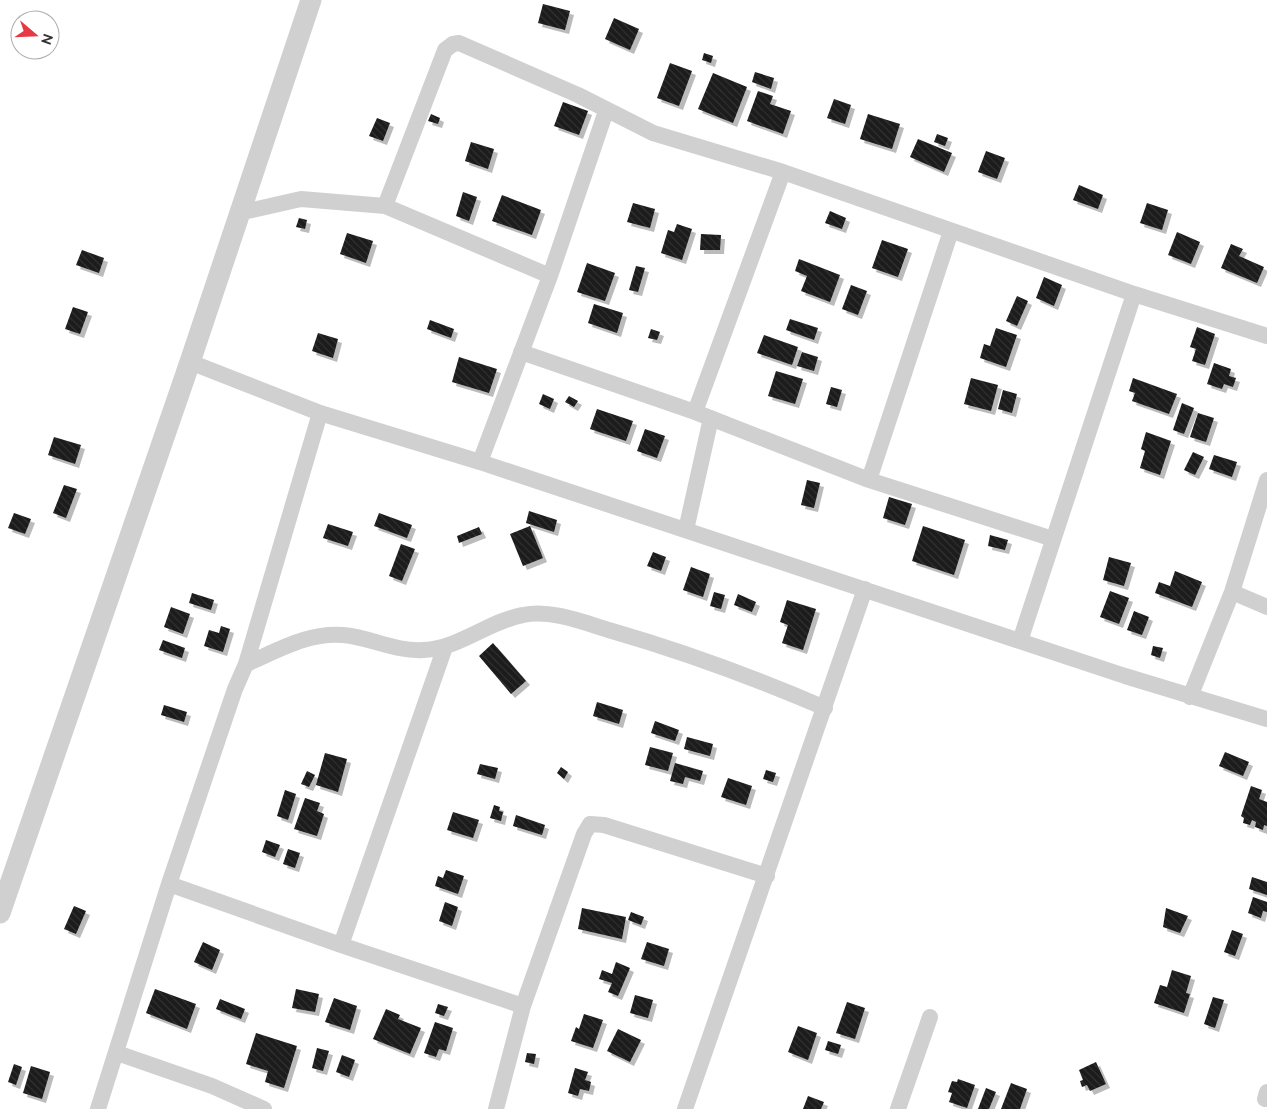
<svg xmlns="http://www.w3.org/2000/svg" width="1267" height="1109" font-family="Ubuntu,sans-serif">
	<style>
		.building { fill: url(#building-back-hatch); filter: url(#shadow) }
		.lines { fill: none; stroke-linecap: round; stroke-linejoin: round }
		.minor { stroke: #d0d0d0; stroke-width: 16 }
		.tertiary { stroke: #d0d0d0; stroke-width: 21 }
	</style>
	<defs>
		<pattern id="building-back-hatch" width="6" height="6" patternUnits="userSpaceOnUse" patternTransform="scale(1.25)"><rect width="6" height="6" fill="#1a1a1a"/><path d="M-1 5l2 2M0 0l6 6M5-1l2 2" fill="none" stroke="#333"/></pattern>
		<filter id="shadow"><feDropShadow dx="4" dy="4" stdDeviation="0" flood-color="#0004"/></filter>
	</defs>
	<rect width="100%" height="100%" fill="#fff"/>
	<path class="building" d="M 543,4 L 570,11 L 565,30 L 538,23 Z
		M 614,18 L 639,29 L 630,50 L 605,39 Z
		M 704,53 L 713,56 L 711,63 L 702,60 Z
		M 670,63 L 692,71 L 679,106 L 657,98 Z
		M 755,72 L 774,78 L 771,89 L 752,82 Z
		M 713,73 L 747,87 L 733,123 L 698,109 Z
		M 758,91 L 773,96 L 770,104 L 791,111 L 783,134 L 747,121 Z
		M 834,99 L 851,105 L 845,124 L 827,118 Z
		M 563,102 L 588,111 L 579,135 L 554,126 Z
		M 431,114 L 440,118 L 438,124 L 428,121 Z
		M 868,114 L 900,124 L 892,149 L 860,139 Z
		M 377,118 L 390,123 L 383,141 L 369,136 Z
		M 937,134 L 948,138 L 945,146 L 934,142 Z
		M 918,139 L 952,153 L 944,172 L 910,157 Z
		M 471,142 L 494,149 L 488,169 L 465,161 Z
		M 986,151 L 1005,158 L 997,179 L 978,172 Z
		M 1079,185 L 1103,195 L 1098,209 L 1073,200 Z
		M 463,192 L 477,197 L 469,221 L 456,216 Z
		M 502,195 L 541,210 L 532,235 L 492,221 Z
		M 633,203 L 655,209 L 650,228 L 627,222 Z
		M 1147,203 L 1168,210 L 1162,230 L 1140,223 Z
		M 830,211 L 846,218 L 842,229 L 825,223 Z
		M 299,218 L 307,220 L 305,229 L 296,227 Z
		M 677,224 L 692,229 L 682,260 L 661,253 L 668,230 L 674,232 Z
		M 1177,232 L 1200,242 L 1191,264 L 1168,255 Z
		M 347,233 L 373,241 L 366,263 L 340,254 Z
		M 701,234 L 721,235 L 720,250 L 700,250 Z
		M 882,240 L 908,249 L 898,277 L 872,268 Z
		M 1231,244 L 1243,249 L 1239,256 L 1264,267 L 1257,283 L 1221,268 Z
		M 82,250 L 104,258 L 99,273 L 76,265 Z
		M 799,259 L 840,275 L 830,302 L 801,291 L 807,276 L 795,271 Z
		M 587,263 L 615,273 L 605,301 L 577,292 Z
		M 636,266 L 645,268 L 638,292 L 629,290 Z
		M 1044,277 L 1062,285 L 1054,306 L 1036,298 Z
		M 851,285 L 867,291 L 858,315 L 842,309 Z
		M 1017,296 L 1028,301 L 1017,326 L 1006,321 Z
		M 594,304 L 623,313 L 617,333 L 588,323 Z
		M 73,307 L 88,312 L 80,334 L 65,329 Z
		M 790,319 L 818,328 L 814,340 L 786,330 Z
		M 430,320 L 454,329 L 451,338 L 427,329 Z
		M 1197,327 L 1215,334 L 1205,365 L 1192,361 L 1196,349 L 1190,347 Z
		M 996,328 L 1017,335 L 1006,367 L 980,358 L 984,344 L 990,346 Z
		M 651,329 L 660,332 L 657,340 L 648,338 Z
		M 318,333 L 338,339 L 333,358 L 312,351 Z
		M 764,335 L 798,347 L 792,365 L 757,353 Z
		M 802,352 L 818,357 L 814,371 L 797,366 Z
		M 459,357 L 497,369 L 489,393 L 452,382 Z
		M 1214,363 L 1231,369 L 1229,376 L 1236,378 L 1233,387 L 1224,384 L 1222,389 L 1207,384 Z
		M 776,371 L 803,379 L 795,404 L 768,396 Z
		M 971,378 L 998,385 L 991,411 L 964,404 Z
		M 1133,378 L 1177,394 L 1169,414 L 1132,401 L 1135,393 L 1129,391 Z
		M 831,387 L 842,390 L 837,407 L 826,404 Z
		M 1003,390 L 1017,394 L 1012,413 L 998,409 Z
		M 543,394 L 554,399 L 550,409 L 539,404 Z
		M 569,396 L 578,401 L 574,407 L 565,402 Z
		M 1182,403 L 1194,408 L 1184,434 L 1173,430 Z
		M 597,409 L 633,421 L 626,441 L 590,429 Z
		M 1198,413 L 1214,418 L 1206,442 L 1190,437 Z
		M 645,429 L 665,436 L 657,458 L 637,451 Z
		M 1146,432 L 1171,441 L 1160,475 L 1140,468 L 1145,451 L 1141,449 Z
		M 54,437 L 81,445 L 75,464 L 48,455 Z
		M 1193,452 L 1204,457 L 1195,475 L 1184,470 Z
		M 1214,455 L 1237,462 L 1232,477 L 1209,469 Z
		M 807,480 L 820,483 L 814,508 L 801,505 Z
		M 64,485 L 77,489 L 66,518 L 53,513 Z
		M 889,497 L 912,504 L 905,525 L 883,518 Z
		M 529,511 L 557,520 L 554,532 L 526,523 Z
		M 14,513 L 31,519 L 25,534 L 8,528 Z
		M 379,513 L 412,525 L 407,538 L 374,526 Z
		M 328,524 L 353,532 L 348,546 L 323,538 Z
		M 530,526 L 543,558 L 523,566 L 510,534 Z
		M 923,526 L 965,540 L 954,575 L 912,561 Z
		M 479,527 L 482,534 L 459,543 L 457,536 Z
		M 990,535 L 1008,540 L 1005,550 L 988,546 Z
		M 401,544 L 415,549 L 402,581 L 389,576 Z
		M 653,552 L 666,557 L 661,571 L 647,566 Z
		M 1109,557 L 1131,563 L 1124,586 L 1103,580 Z
		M 691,567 L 710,574 L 703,597 L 683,590 Z
		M 1175,571 L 1202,582 L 1192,607 L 1155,593 L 1159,582 L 1170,586 Z
		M 1110,591 L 1129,598 L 1119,624 L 1100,617 Z
		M 714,592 L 725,595 L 721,609 L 710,606 Z
		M 192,593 L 214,600 L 211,610 L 189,603 Z
		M 738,594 L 756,602 L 752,612 L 734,605 Z
		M 787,600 L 816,609 L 803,650 L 782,643 L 788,625 L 780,622 Z
		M 171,607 L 190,614 L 183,634 L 164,627 Z
		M 1134,611 L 1149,617 L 1142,635 L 1127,630 Z
		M 221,626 L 230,629 L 223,652 L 204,646 L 209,630 L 219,633 Z
		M 163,640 L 185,648 L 182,658 L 159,650 Z
		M 493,643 L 526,681 L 511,694 L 479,656 Z
		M 1153,646 L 1163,648 L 1160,658 L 1151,655 Z
		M 597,702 L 623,710 L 619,724 L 593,716 Z
		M 164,705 L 187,712 L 184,722 L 161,715 Z
		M 655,721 L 679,730 L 675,741 L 651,733 Z
		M 687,737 L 713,744 L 710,756 L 684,749 Z
		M 650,747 L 673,753 L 668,771 L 645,765 Z
		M 1225,752 L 1249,762 L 1243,776 L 1219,766 Z
		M 325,753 L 347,759 L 338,792 L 316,785 Z
		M 675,763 L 703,771 L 700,781 L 685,777 L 683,784 L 670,781 Z
		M 480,764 L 498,768 L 495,779 L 477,774 Z
		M 561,767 L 568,772 L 564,779 L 557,773 Z
		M 766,770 L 776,773 L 773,782 L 763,779 Z
		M 307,771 L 315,775 L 309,787 L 301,784 Z
		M 728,778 L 752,786 L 746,805 L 721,797 Z
		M 1251,786 L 1262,790 L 1259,799 L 1267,802 L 1267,826 L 1264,825 L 1263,830 L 1255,827 L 1256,822 L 1252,820 L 1250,825 L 1243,823 L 1244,818 L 1241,816 Z
		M 285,790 L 296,794 L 288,820 L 277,816 Z
		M 305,798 L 320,803 L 317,811 L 324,814 L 317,836 L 294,829 Z
		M 494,805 L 500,807 L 499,811 L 503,812 L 501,821 L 490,818 Z
		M 453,812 L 479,820 L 473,838 L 447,830 Z
		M 516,815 L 545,825 L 542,835 L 513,826 Z
		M 266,840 L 280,845 L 275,857 L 262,852 Z
		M 288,849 L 300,853 L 295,868 L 283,864 Z
		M 446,870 L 464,876 L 458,894 L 435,886 L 438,876 L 443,878 Z
		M 1252,877 L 1267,882 L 1267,895 L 1249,889 Z
		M 1253,897 L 1267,902 L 1267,912 L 1263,911 L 1261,918 L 1248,913 Z
		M 445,902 L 458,907 L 452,926 L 439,921 Z
		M 74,906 L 86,911 L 76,934 L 64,929 Z
		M 582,908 L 626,917 L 622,939 L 578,929 Z
		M 1166,908 L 1188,916 L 1180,933 L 1163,927 Z
		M 631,912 L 644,917 L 641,925 L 628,920 Z
		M 1232,930 L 1243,934 L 1235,956 L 1224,952 Z
		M 203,942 L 220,950 L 212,970 L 194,962 Z
		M 647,942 L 669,949 L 664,966 L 641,959 Z
		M 616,962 L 630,968 L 618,996 L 608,992 L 612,983 L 599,979 L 602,970 L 612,974 Z
		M 1172,970 L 1191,976 L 1186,993 L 1190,994 L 1184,1013 L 1154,1003 L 1160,985 L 1167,987 Z
		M 155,989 L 196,1004 L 187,1029 L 146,1013 Z
		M 296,989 L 319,994 L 315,1012 L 292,1008 Z
		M 635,995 L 653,1000 L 648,1018 L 630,1013 Z
		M 1213,997 L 1224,1000 L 1215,1028 L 1204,1024 Z
		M 334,998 L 357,1006 L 350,1030 L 325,1022 Z
		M 220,999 L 245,1009 L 241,1019 L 216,1009 Z
		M 847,1002 L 865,1008 L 855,1039 L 836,1033 Z
		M 438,1004 L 448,1007 L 444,1016 L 435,1013 Z
		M 386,1009 L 400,1015 L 398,1019 L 421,1028 L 410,1054 L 373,1039 Z
		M 584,1014 L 603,1020 L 593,1048 L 571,1041 L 576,1027 L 579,1029 Z
		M 435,1022 L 453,1028 L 446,1051 L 439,1049 L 436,1057 L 424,1053 Z
		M 798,1026 L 817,1033 L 808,1060 L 788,1052 Z
		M 618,1029 L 641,1040 L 630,1062 L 607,1051 Z
		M 256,1033 L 297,1046 L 284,1088 L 265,1082 L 268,1071 L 246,1064 Z
		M 828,1041 L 841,1045 L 838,1054 L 825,1050 Z
		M 317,1048 L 329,1051 L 323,1071 L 312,1068 Z
		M 527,1053 L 536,1054 L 534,1064 L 525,1062 Z
		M 342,1055 L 355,1060 L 349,1077 L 336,1072 Z
		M 1096,1062 L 1106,1084 L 1090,1091 L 1087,1085 L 1082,1087 L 1080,1081 L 1083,1080 L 1079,1070 Z
		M 14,1064 L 22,1067 L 16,1085 L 8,1082 Z
		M 31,1066 L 50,1072 L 42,1099 L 23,1093 Z
		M 575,1068 L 588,1072 L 585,1080 L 591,1082 L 589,1091 L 580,1089 L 578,1096 L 568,1093 Z
		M 958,1079 L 975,1085 L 967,1108 L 949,1102 L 952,1093 L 948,1092 L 952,1081 L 957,1082 Z
		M 1011,1083 L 1027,1089 L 1020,1109 L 1001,1109 Z
		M 986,1088 L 996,1092 L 989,1109 L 978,1109 Z
		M 808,1096 L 824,1102 L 821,1109 L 803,1109 Z"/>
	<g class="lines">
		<path class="minor" d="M 385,206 L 445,50 L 453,44 L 459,43 L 578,95 L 653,133 L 783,172 L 1134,294 L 1267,336
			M 239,213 L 301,199 L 385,206 L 550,276
			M 521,352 L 695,412 L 869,480 L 1053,539
			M 190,362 L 320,413 L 480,462 L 1125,676 L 1267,719
			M 695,412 L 783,172
			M 480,462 L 550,276 L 606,111
			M 869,480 L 951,231
			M 686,530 L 711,418
			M 1232,592 L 1267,607
			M 1020,641 L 1134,294
			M 246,664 C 277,651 308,632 343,635 C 370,637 395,652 424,650 C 460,648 489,621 523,615 C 552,609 585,623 612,631 C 685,652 755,678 825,708
			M 1190,697 L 1232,592 L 1267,480
			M 169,884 L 341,945 L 523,1006
			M 341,945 L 445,647
			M 117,1053 L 212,1086 L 264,1109
			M 1265,1099 L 1267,1092
			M 98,1109 L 169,884 L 235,689 L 246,664 L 320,413
			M 496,1109 L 523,1006 L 584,834 L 590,824 L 604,825 L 767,876
			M 685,1109 L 865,589
			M 898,1109 L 930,1017"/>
		<path class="tertiary" d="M 0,913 L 190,362 L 311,0"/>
	</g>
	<g transform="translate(35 35) rotate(109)"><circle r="24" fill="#ffffff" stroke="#adadad"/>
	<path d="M0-4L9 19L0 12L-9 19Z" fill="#e63946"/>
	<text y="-8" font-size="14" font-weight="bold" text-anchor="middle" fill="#333333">N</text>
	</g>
</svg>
